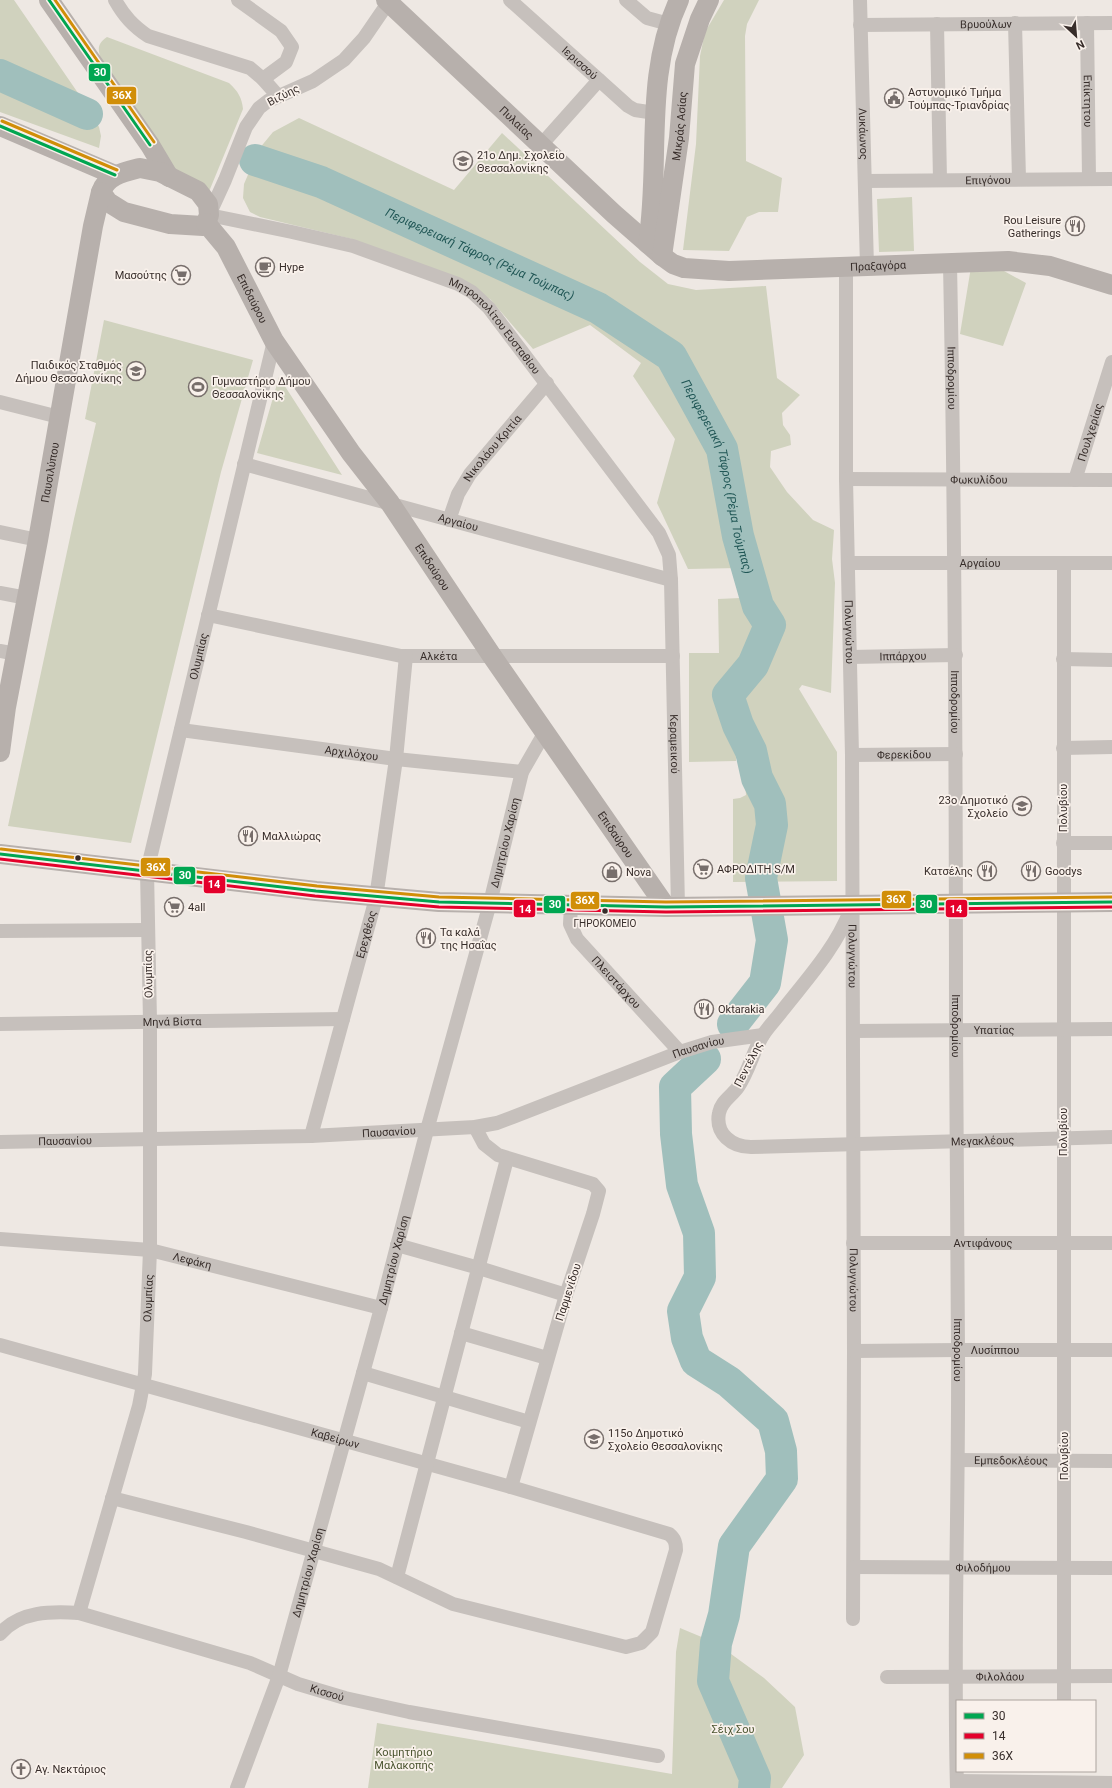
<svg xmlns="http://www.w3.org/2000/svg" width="1112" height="1788" font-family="Roboto,sans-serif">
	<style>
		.green { fill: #d0d2be }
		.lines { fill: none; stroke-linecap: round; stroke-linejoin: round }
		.river { stroke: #a0bfbc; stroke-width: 32 }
		.street { stroke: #c6c0bc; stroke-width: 14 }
		.secondary { stroke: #b7b0ac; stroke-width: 20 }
		.bus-1-casing { stroke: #f9f1eb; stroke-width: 6 }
		.bus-2-casing { stroke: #f9f1eb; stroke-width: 6 }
		.bus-3-casing { stroke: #f9f1eb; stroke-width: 6 }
		.bus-1 { stroke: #00a651; stroke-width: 3 }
		.bus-2 { stroke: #e4002b; stroke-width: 3 }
		.bus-3 { stroke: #d18e08; stroke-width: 3 }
		.bus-dot { fill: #372d2a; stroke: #f9f1eb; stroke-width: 1.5 }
		.labels { text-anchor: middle; stroke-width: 3.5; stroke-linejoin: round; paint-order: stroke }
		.bus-label { font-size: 10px; fill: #372d2a; stroke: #f9f1eb }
		.street-label { font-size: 11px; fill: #372d2a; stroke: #f9f1eb }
		.poi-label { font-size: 11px; fill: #372d2a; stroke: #f9f1eb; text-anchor: start }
		.park-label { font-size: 11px; fill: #4a542f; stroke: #f9f1eb }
		.water-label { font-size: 12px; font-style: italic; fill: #215756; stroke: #f9f1eb }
		.line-badge { stroke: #f9f1eb; stroke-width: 1.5 }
		.badge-label { font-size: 11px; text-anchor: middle; font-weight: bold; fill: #fff }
	</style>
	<rect width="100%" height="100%" fill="#eee8e3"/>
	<path class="green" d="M 0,0 L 14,0 L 78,93 L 99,127 L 101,136 L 99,148 L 0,112 Z
		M 724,0 L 759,0 L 747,24 L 745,36 L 746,161 L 782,178 L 778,212 L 759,212 L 747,217 L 729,251 L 683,250 L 696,144 L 700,56 L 705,32 Z
		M 107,37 L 229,83 C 238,91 242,98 243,109 L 208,194 L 184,185 L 102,62 C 98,51 96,44 107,37 Z
		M 299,118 L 454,190 L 502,133 L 640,262 L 668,284 L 696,290 L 766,286 L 777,378 L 800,395 L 782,413 L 783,425 L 790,435 L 791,445 L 771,451 L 770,467 L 787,492 L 813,520 L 834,530 L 832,559 L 835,583 L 831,693 L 802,685 L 799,689 L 837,752 L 837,881 L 733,882 L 733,799 L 740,798 L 746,795 L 744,763 L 736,758 L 736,761 L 689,762 L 689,653 L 719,653 L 718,599 L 740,598 L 739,568 L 688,569 L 657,503 L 675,439 L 633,376 L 641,363 L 590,325 L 533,349 L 490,299 L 352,239 L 260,217 L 250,212 L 243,198 L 244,184 L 259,149 L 273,132 Z
		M 912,197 L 914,251 L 879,252 L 877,199 Z
		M 971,267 L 1004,271 L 1026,283 L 1003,346 L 960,334 Z
		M 104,320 L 253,360 L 221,472 L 131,843 L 8,826 L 74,519 L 96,423 L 85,419 Z
		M 279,377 L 342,475 L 257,453 Z
		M 680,1628 L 716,1643 L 764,1678 L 795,1707 L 804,1755 L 782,1788 L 368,1788 L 377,1723 L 672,1774 L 676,1652 Z"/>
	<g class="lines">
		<g class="river">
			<path d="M 0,75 L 87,114"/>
			<path id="s1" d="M 255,160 L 321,182 L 598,308 L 671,356 L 722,449 L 738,536 L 758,606 L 770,625 L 753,665 L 728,695 L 738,725 L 751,751 L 757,778 L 770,804 L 772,825 L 761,878 L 772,940 L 765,983 L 733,1024"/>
			<path d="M 705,1059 L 675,1087 L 676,1134 L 682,1185 L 699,1233 L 700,1277 L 683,1311 L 687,1338 L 696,1361 L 729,1382 L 773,1421 L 781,1451 L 782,1479 L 734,1546 L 724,1615 L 716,1643 L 713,1681 L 755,1778 L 754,1788"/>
		</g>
		<g class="street">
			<path d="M 115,0 C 124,16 133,26 148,36 L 250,68 L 263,79 L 278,96"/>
			<path d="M 238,0 L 281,31 L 292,47 L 286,62 L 263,79"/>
			<path id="s2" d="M 390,0 L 364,38 L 344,60 L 313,81 L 268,101 L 259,108 L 246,127 L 225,180 L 209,215 L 292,232 L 353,246 L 458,284 L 472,292 L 489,308 L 659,533 L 669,555 L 671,580 L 678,907"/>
			<path id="s3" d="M 510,0 L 628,106 L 635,110 L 655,113"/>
			<path d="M 626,0 L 647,18 L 669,24"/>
			<path id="s4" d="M 860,0 L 867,267"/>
			<path d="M 1015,23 L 1019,179"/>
			<path id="s5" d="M 1087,23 L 1089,179"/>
			<path d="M 937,24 L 940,180"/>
			<path id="s6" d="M 860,25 L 1112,23"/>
			<path d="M 541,145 L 599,80"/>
			<path id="s7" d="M 865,181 L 1112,179"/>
			<path id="s8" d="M 950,264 C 955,519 956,774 956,1030 C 956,1137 958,1244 958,1351 C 959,1497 953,1642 957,1788"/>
			<path id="s9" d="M 846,268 L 846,479 L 852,755 L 854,1351 L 853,1619"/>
			<path d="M 0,402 L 59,417"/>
			<path id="s10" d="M 244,464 L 671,580"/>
			<path id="s11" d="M 846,479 L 1112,480"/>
			<path id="s12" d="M 1075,480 L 1112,362"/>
			<path id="s13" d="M 449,520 L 458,494 L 470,474 L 547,383"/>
			<path d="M 0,532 L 38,540"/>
			<path id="s14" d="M 848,563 L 1112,563"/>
			<path d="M 1064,564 L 1064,1701"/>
			<path d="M 0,593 L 27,598"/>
			<path id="s15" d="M 208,615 L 401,656 L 673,656"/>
			<path d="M 0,651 L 16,654"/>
			<path id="s16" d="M 850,657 L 956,655"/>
			<path d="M 1063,659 L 1112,660"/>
			<path id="s17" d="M 181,730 L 396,759 L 522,772"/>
			<path d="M 1063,748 L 1112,747"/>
			<path id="s18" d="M 852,755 L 956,754"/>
			<path d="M 1063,843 L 1112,843"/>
			<path id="s19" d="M 571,906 L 570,924 L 577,939 L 680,1052"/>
			<path id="s20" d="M 850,911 C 835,949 807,979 782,1011 C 776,1019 769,1026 763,1035 C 753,1051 749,1071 738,1087 C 732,1096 721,1101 719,1113 C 715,1134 732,1147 751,1147 L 1112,1137"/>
			<path d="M 0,931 L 147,930"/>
			<path id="s21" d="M 0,1024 L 343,1019"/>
			<path id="s22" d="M 853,1031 L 1112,1029"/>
			<path d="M 475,1127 L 484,1144 L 498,1155 L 593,1184 L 599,1191 L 593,1214 L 566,1295 L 511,1487"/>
			<path id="s23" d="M 311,1136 L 376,898 L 396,759 L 406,656"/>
			<path id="s24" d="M 0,1142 L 311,1136 L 475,1127 L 497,1123 L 513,1117 L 680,1052 L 712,1042 L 763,1035"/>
			<path id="s25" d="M 0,1239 L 150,1250 L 381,1308"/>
			<path id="s26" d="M 853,1243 L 1112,1243"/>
			<path d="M 397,1245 L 479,1268 L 566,1295"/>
			<path d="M 461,1333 L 547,1358"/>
			<path id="s27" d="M 0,1345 L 511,1487 L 669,1534 C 675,1539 676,1543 676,1550 L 652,1632 L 641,1643 L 626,1647 L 453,1604 L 379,1569 L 246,1532 L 112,1498"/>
			<path id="s28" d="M 854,1351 L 958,1350 L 1112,1350"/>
			<path d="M 363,1373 L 529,1422"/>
			<path id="s29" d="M 958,1460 L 1112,1461"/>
			<path id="s30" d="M 854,1567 L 1112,1568"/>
			<path d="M 397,1577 L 507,1159"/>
			<path id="s31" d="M 79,1613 L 139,1406 L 145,1374 L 150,1250 L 150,1021 L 147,871 L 274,341"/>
			<path id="s32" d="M 0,1634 C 19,1611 52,1611 79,1613 L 250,1663 L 298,1684 L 345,1698 L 409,1712 L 658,1756"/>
			<path id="s33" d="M 887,1677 L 1112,1676"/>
			<path d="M 957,1781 L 1112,1783"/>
			<path id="s34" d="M 237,1788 L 279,1676 L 381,1308 L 427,1130 L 490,903 L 522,772 L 545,732"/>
		</g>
		<g class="secondary">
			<path d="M 49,0 L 150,145 L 169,177"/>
			<path id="s35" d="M 386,0 L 614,214 L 662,256 L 673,264 L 684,268 L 729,271 L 1008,261 L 1050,266 L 1112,285"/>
			<path d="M 0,126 L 115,175"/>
			<path d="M 140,168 L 160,172 L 198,191 L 208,204 L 209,215 L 206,223 L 203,226 L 170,224 L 124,212 L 108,202 L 101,192 C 107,175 124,172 140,168 Z"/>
			<path id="s36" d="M 206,223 L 226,247 L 274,341 L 351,453 L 390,503 L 492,656 L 666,907"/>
			<path d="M 648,244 C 661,163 643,77 679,0"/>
			<path id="s37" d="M 662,256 L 679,138 L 685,64 L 700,19 L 709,0"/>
			<path id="s38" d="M 0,752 L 6,707 L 38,540 L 93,226 L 101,192"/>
			<path d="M 0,854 L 316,891 L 439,902 L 666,907 L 1112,902"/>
		</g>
		<defs>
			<path id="bus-1" d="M 49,0 L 150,145
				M 0,126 L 115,175
				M 0,854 L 316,891 L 439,902 L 666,907 L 1112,902"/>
			<path id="bus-2" d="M 0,859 L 315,896 L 439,907 L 666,912 L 1112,907"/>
			<path id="bus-3" d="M 55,0 L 154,142
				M 2,121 L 117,170
				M 1,849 L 317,886 L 439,897 L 666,902 L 1112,897"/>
		</defs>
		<use href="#bus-1" class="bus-1-casing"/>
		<use href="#bus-2" class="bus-2-casing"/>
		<use href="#bus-3" class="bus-3-casing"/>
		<use href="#bus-1" class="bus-1"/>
		<use href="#bus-2" class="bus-2"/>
		<use href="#bus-3" class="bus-3"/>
	</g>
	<defs>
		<symbol id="civic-ring" viewBox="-11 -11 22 22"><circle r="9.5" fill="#f9f1eb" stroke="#776e6b" stroke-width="1.5"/><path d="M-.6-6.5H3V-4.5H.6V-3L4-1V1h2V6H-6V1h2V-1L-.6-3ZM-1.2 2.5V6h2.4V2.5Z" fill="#776e6b"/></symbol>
		<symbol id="school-ring" viewBox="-11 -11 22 22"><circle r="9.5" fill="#f9f1eb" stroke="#776e6b" stroke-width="1.5"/><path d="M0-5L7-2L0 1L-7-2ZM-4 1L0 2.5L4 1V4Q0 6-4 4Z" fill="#776e6b"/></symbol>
		<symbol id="restaurant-ring" viewBox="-11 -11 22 22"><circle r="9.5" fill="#f9f1eb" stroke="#776e6b" stroke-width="1.5"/><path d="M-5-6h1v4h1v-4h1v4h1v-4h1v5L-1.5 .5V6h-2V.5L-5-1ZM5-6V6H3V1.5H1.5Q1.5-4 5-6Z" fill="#776e6b"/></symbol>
		<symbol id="cafe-ring" viewBox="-11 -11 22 22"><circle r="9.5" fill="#f9f1eb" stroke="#776e6b" stroke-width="1.5"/><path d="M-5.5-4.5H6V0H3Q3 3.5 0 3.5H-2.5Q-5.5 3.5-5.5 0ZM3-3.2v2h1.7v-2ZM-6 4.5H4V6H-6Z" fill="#776e6b"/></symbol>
		<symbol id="supermarket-ring" viewBox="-11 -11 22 22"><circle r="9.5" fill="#f9f1eb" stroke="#776e6b" stroke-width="1.5"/><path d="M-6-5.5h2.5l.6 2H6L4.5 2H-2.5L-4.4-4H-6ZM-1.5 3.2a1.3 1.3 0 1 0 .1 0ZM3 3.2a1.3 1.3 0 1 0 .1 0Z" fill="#776e6b"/></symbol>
		<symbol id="stadium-ring" viewBox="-11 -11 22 22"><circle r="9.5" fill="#f9f1eb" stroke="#776e6b" stroke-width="1.5"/><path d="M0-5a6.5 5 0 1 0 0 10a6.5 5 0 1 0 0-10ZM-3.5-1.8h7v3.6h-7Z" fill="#776e6b"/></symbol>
		<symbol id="shop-ring" viewBox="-11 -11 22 22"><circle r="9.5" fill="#f9f1eb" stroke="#776e6b" stroke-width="1.5"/><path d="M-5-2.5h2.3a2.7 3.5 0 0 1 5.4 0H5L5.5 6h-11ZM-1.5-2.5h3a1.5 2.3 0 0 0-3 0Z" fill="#776e6b"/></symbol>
		<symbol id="church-ring" viewBox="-11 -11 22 22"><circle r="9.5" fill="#f9f1eb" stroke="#776e6b" stroke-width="1.5"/><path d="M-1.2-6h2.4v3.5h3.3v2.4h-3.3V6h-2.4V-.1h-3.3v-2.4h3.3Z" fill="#776e6b"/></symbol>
	</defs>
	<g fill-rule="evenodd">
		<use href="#civic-ring" x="883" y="87" width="22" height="22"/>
		<use href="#school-ring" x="452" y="150" width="22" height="22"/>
		<use href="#restaurant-ring" x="1064" y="215" width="22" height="22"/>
		<use href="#cafe-ring" x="254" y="256" width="22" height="22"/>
		<use href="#supermarket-ring" x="170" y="264" width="22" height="22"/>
		<use href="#school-ring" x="125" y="360" width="22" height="22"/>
		<use href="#stadium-ring" x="187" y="376" width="22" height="22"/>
		<use href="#school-ring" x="1011" y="795" width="22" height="22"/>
		<use href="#restaurant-ring" x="237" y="825" width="22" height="22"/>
		<use href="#supermarket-ring" x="692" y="858" width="22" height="22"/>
		<use href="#restaurant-ring" x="976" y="860" width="22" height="22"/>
		<use href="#restaurant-ring" x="1020" y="860" width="22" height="22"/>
		<use href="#shop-ring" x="601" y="861" width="22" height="22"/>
		<use href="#supermarket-ring" x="163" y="896" width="22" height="22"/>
		<use href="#restaurant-ring" x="415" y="927" width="22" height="22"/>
		<use href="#restaurant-ring" x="693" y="998" width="22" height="22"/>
		<use href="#school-ring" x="583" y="1428" width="22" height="22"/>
		<use href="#church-ring" x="10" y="1758" width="22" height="22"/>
	</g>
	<g class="bus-dot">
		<circle cx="78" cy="858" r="3.5"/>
		<circle cx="605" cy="911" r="3.5"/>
	</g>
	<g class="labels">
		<g class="bus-label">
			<text x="605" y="927">ΓΗΡΟΚΟΜΕΙΟ</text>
		</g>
		<g class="street-label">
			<text dy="4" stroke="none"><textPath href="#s6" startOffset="126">Βρυούλων</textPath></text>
			<text dy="4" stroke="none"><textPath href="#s3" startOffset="94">Ιερισσού</textPath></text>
			<text transform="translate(283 95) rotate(-27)" y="4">Βιζύης</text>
			<text dy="4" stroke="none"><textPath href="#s5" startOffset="78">Επίκτητου</textPath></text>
			<text dy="4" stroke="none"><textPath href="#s35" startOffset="179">Πυλαίας</textPath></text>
			<text dy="4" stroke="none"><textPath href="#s37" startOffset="131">Μικράς Ασίας</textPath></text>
			<text dy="4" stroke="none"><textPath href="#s4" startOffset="134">Λυκάωνος</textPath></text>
			<text dy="4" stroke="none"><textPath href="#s7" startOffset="123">Επιγόνου</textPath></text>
			<text dy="4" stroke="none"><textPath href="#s35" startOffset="596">Πραξαγόρα</textPath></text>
			<text dy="4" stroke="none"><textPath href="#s36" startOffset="89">Επιδαύρου</textPath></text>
			<text dy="4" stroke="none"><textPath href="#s2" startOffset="607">Μητροπολίτου Ευσταθίου</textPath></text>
			<text dy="4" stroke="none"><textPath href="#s8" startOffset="114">Ιπποδρομίου</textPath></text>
			<text dy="4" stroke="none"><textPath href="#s12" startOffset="50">Πουλχερίας</textPath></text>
			<text dy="4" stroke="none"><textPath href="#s13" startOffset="85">Νικολάου Κριτία</textPath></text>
			<text dy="4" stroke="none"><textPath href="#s38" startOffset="284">Παυσιλύπου</textPath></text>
			<text dy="4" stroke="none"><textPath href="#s11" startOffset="133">Φωκυλίδου</textPath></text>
			<text dy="4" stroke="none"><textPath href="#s10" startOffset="222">Αργαίου</textPath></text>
			<text dy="4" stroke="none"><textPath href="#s14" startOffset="132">Αργαίου</textPath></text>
			<text dy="4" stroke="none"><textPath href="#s36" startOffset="413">Επιδαύρου</textPath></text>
			<text dy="4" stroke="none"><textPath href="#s9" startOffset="364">Πολυγνώτου</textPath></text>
			<text dy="4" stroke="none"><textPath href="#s31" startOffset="972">Ολυμπίας</textPath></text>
			<text dy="4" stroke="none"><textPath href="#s15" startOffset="235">Αλκέτα</textPath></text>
			<text dy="4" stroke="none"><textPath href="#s16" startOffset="53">Ιππάρχου</textPath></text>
			<text dy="4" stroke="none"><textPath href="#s8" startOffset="438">Ιπποδρομίου</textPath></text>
			<text dy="4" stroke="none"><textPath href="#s2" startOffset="1086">Κεραμεικού</textPath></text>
			<text dy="4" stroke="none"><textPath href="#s17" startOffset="172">Αρχιλόχου</textPath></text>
			<text dy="4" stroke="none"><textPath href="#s18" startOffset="52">Φερεκίδου</textPath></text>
			<text transform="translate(1063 808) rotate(-90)" y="4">Πολυβίου</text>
			<text dy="4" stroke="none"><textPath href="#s36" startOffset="737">Επιδαύρου</textPath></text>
			<text dy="4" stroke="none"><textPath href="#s34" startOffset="983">Δημητρίου Χαρίση</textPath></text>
			<text dy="4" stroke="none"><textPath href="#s23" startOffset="209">Ερεχθέος</textPath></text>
			<text dy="4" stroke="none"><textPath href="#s9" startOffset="688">Πολυγνώτου</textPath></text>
			<text transform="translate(148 974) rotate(-91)" y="4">Ολυμπίας</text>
			<text dy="4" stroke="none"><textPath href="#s19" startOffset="93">Πλειστάρχου</textPath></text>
			<text dy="4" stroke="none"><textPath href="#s21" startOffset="172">Μηνά Βίστα</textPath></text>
			<text dy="4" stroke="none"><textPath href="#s8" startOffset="762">Ιπποδρομίου</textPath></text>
			<text dy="4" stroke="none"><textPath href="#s22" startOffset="141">Υπατίας</textPath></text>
			<text dy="4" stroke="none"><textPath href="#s24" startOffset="713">Παυσανίου</textPath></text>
			<text transform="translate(748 1064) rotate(-63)" y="4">Πεντέλης</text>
			<text dy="4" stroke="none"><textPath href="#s24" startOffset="389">Παυσανίου</textPath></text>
			<text transform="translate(1063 1132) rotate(-90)" y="4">Πολυβίου</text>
			<text dy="4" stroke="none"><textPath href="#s24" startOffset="65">Παυσανίου</textPath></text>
			<text dy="4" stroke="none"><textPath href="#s20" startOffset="528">Μεγακλέους</textPath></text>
			<text dy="4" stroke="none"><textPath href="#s26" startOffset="130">Αντιφάνους</textPath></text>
			<text dy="4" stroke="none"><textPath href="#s34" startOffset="551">Δημητρίου Χαρίση</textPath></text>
			<text dy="4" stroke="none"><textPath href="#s25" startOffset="194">Λεφάκη</textPath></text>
			<text dy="4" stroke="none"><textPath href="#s9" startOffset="1012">Πολυγνώτου</textPath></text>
			<text transform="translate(568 1292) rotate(-72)" y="4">Παρμενίδου</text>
			<text dy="4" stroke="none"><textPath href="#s31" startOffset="324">Ολυμπίας</textPath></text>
			<text dy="4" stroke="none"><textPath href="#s8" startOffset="1086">Ιπποδρομίου</textPath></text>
			<text dy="4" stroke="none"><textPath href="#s28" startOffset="141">Λυσίππου</textPath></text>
			<text dy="4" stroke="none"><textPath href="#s27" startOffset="348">Καβείρων</textPath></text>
			<text transform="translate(1064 1456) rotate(-90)" y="4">Πολυβίου</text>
			<text dy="4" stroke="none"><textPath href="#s29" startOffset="53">Εμπεδοκλέους</textPath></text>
			<text dy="4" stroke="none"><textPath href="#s30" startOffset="129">Φιλοδήμου</textPath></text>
			<text dy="4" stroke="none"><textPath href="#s34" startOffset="227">Δημητρίου Χαρίση</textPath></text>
			<text dy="4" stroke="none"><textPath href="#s33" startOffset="113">Φιλολάου</textPath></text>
			<text dy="4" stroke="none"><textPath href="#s32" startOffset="346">Κισσού</textPath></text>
		</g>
		<g class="poi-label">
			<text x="908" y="96">Αστυνομικό Τμήμα<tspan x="908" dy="13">Τούμπας-Τριανδρίας</tspan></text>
			<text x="477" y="159">21ο Δημ. Σχολείο<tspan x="477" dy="13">Θεσσαλονίκης</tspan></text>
			<text x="1061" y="224" text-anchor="end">Rou Leisure<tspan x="1061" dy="13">Gatherings</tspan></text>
			<text x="279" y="271">Hype</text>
			<text x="167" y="279" text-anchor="end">Μασούτης</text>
			<text x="122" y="369" text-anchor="end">Παιδικός Σταθμός<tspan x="122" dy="13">Δήμου Θεσσαλονίκης</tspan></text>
			<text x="212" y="385">Γυμναστήριο Δήμου<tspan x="212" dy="13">Θεσσαλονίκης</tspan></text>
			<text x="1008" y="804" text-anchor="end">23ο Δημοτικό<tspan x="1008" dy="13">Σχολείο</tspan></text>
			<text x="262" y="840">Μαλλιώρας</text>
			<text x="717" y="873">ΑΦΡΟΔΙΤΗ S/M</text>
			<text x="973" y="875" text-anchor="end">Κατσέλης</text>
			<text x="1045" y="875">Goodys</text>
			<text x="626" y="876">Nova</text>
			<text x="188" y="911">4all</text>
			<text x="440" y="936">Τα καλά<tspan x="440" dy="13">της Ησαΐας</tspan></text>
			<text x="718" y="1013">Oktarakia</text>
			<text x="608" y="1437">115o Δημοτικό<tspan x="608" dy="13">Σχολείο Θεσσαλονίκης</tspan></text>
			<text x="35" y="1773">Αγ. Νεκτάριος</text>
		</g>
		<g class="park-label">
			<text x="733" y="1733">Σέιχ Σου</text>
			<text x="404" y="1756">Κοιμητήριο<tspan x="404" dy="13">Μαλακοπής</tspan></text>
		</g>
		<g class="water-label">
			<text dy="4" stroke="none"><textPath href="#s1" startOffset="244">Περιφερειακή Τάφρος (Ρέμα Τούμπας)</textPath></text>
			<text dy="4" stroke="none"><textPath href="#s1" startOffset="592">Περιφερειακή Τάφρος (Ρέμα Τούμπας)</textPath></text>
		</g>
	</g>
	<g class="line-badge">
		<rect x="88" y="63" width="23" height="19" rx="4" fill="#00a651"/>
		<rect x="106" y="86" width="31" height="19" rx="4" fill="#d18e08"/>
		<rect x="140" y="857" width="31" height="20" rx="4" fill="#d18e08"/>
		<rect x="173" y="866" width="23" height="19" rx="4" fill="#00a651"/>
		<rect x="203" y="875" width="23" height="19" rx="4" fill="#e4002b"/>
		<rect x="881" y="890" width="31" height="19" rx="4" fill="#d18e08"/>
		<rect x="570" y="891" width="30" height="19" rx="4" fill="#d18e08"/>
		<rect x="915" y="894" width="23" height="20" rx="4" fill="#00a651"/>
		<rect x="543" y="895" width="23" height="19" rx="4" fill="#00a651"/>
		<rect x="945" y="899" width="23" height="19" rx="4" fill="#e4002b"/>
		<rect x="513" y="899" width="23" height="19" rx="4" fill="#e4002b"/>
	</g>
	<g class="badge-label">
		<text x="100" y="76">30</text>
		<text x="122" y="99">36Χ</text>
		<text x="156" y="871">36Χ</text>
		<text x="185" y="879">30</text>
		<text x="214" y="888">14</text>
		<text x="896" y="903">36Χ</text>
		<text x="585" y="904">36Χ</text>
		<text x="926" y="908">30</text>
		<text x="555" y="908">30</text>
		<text x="956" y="913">14</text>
		<text x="525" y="913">14</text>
	</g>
	<rect x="956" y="1700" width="140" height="72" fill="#f9f1eb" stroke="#aba39e"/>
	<rect x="964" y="1713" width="20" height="6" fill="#00a651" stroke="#aba39e"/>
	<text x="992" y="1720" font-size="12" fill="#372d2a">30</text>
	<rect x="964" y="1733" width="20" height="6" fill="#e4002b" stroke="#aba39e"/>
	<text x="992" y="1740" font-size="12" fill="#372d2a">14</text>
	<rect x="964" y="1753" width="20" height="6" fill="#d18e08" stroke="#aba39e"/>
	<text x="992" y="1760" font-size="12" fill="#372d2a">36Χ</text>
	<g transform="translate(1076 36) rotate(154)" stroke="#f9f1eb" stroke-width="3" paint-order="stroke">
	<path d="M0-3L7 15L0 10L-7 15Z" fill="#372d2a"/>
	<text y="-6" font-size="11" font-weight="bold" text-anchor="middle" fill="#372d2a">N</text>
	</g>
</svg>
